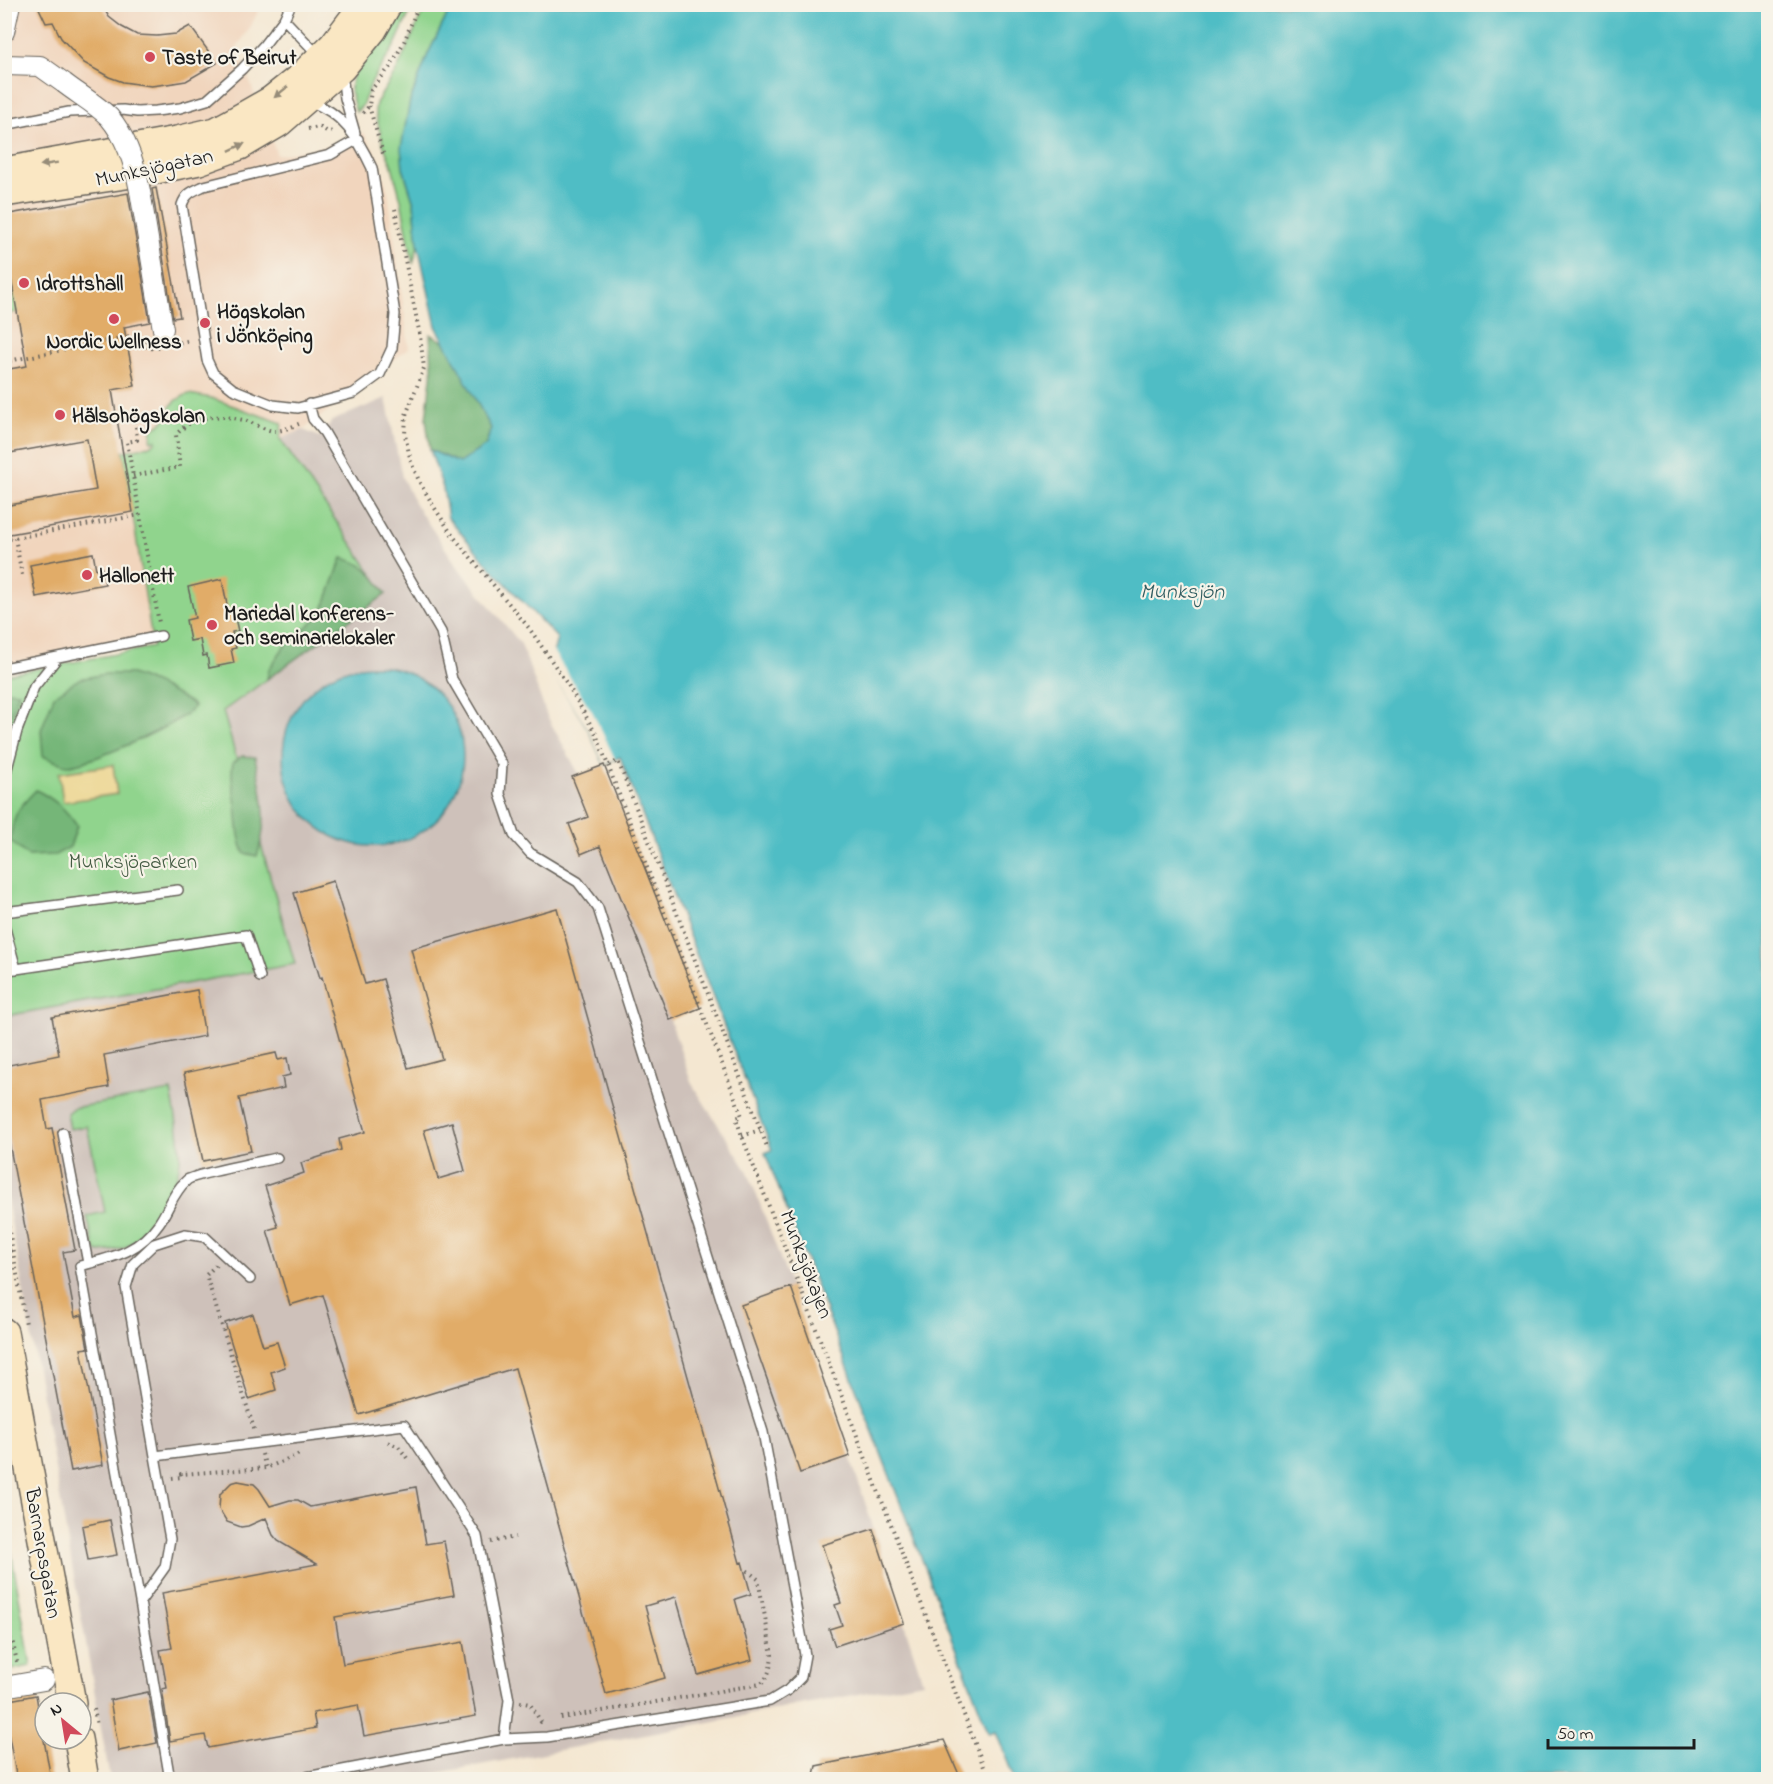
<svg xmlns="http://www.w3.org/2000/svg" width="1773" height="1784" font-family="'Indie Flower',sans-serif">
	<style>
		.built { fill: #f1d5bd }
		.industrial { fill: #cec1ba }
		.green { fill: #90d48d; stroke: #567854; stroke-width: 1.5 }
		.forest { fill: #74b678; stroke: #48694a; stroke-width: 1.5 }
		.sand { fill: #eeda9e; stroke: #857b5d; stroke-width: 1.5 }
		.water { fill: #4fbdc5; stroke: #366c70; stroke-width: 1.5 }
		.pier { fill: #f4e7d1 }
		.building { fill: #e1ac67; fill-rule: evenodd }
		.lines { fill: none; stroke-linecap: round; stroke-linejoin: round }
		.lane-casing { stroke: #68635b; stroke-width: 12 }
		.street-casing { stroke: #68635b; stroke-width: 22 }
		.secondary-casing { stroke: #68635b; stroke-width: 30 }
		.path { stroke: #68635b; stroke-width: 4; stroke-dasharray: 1.5 4.5; stroke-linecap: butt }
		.lane { stroke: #fff; stroke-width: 9 }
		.street { stroke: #fff; stroke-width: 20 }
		.secondary { stroke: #fae7c3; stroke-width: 27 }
		.street-bridge-casing { stroke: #68635b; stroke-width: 22; stroke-linecap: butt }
		.street-bridge { stroke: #fff; stroke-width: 20 }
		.oneway { fill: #968c78 }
		.poi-dot { fill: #d1495b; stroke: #f7f3e8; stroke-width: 2 }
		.labels { text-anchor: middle; stroke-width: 4.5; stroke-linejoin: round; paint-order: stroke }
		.poi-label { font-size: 21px; font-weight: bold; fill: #1c1c1c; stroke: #f7f3e8; text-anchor: start }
		.street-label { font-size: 21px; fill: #1c1c1c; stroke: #f7f3e8 }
		.park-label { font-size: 21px; fill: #455c44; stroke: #f7f3e8 }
		.water-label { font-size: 22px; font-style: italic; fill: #305c60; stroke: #f7f3e8 }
	</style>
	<rect width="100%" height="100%" fill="#f7f3e8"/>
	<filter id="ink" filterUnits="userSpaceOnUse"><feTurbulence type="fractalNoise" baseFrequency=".0167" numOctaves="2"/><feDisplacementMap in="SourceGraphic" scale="12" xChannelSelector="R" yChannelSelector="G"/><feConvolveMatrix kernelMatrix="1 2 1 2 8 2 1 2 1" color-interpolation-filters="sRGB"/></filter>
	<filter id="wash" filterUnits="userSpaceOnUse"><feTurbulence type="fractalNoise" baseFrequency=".008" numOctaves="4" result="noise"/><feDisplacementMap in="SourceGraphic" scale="24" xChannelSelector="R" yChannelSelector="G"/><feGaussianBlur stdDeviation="1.35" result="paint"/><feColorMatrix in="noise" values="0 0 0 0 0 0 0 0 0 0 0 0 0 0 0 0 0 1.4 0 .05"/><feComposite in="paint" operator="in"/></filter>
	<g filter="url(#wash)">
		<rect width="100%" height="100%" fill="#f4e7d1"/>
		<path class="built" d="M 5,5 L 261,5 L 250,28 L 237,47 L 277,155 L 341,144 L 363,132 L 379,160 L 388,193 L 409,348 L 303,430 L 280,439 L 386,594 L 161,636 L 5,668 Z"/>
		<path class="industrial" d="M 386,398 L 402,477 L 415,504 L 460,570 L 521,644 L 547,716 L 579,774 L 604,765 L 700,1008 L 670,1020 L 692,1084 L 748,1172 L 791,1287 L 850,1456 L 923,1682 L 405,1779 L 110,1779 L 5,1188 L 4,1016 L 295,964 L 223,711 L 386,594 L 280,439 L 303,430 L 320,437 L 332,421 Z"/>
		<path class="green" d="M 404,5 L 413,5 L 395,45 L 372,81 L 362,106 L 356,112 L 350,91 L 353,75 L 390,27 Z
			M 426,5 L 452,5 L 428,54 L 410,101 L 407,121 L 403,168 L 414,203 L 418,245 L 413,264 L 401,200 L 392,166 L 383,144 L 375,111 L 376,103 L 397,70 Z
			M 4,240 L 18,312 L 5,314 L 4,314 Z
			M 189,394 L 211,398 L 282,423 L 280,439 L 386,594 L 223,711 L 295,964 L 5,1016 L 4,675 L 153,647 L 123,451 L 150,446 L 156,442 L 156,440 L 151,441 L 152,429 L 164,421 C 166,408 176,398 189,394 Z
			M 171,1091 C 175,1113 181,1137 180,1159 C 179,1184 148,1236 126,1247 C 119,1251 107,1251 99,1252 L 95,1250 L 87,1216 L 105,1212 L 87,1126 L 70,1129 L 67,1113 L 73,1108 Z
			M 5,1516 L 31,1666 L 5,1671 L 4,1671 Z"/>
		<path class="forest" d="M 430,334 L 445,342 L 491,428 L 486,445 L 459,463 L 430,450 L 426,419 L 432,369 Z
			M 342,558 C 367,564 372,573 386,594 L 267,679 L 269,669 L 284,647 L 322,613 Z
			M 106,674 L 132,674 L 159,685 L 191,703 L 194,706 C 183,723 90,764 69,765 C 61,765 50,759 43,756 L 41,730 L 54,696 L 79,679 Z
			M 5,691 L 19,692 L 5,736 L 4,691 Z
			M 242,756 L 255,757 C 262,795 270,818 257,856 L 244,853 C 237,835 238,823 236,805 C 234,790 230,777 233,762 Z
			M 36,790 C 54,799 66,809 77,826 L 70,847 L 55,855 L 28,856 L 10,841 C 14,813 16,810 36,790 Z"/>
		<path class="sand" d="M 113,765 L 117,794 L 63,802 L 59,773 Z"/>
		<path class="water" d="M 452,5 L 1768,5 L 1768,1779 L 1014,1779 L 996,1731 L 989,1733 L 765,1153 L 772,1150 L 620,757 L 604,765 L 588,729 L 544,661 L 554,650 L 557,638 L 490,567 L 448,518 L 443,488 L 430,450 L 459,463 L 486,445 L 491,428 L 436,326 L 418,245 L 414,203 L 403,168 L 401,148 L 410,101 L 428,54 Z
			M283 756a90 90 0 1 1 180 0a90 90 0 1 1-180 0Z"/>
		<path class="pier" d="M 551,648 L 593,713 L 615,759 L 604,765 L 588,729 L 541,659 Z"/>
		<g id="blocks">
			<path class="building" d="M 37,4 L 101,4 L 109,17 L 122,27 L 137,35 L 157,36 L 176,34 L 190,26 L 217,63 L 186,81 L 167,84 L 151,86 L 123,82 L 109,77 L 84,63 L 61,38 L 53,22 L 46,23 Z
				M 156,188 L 180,317 L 173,318 L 152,189 Z
				M 128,193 L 150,322 L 124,327 L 135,386 L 112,390 L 133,512 L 4,535 L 4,506 L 96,490 L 87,439 L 4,454 L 4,370 L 27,366 L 4,240 L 4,215 Z
				M 93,553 L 96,569 L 102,568 L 105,584 L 36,597 L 30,565 Z
				M 222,579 L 228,610 L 233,609 L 238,631 L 232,632 L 236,648 L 231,649 L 234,663 L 209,668 L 207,655 L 203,656 L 200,639 L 190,641 L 186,620 L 195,618 L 188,587 Z
				M 604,765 L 700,1008 L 670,1020 L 600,846 L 581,854 L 569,824 L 588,817 L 572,777 Z
				M 333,881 L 365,984 L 383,979 L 408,1068 L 442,1059 L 411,949 L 557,908 L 740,1563 L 742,1562 L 751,1594 L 735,1599 L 752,1660 L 698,1675 L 676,1597 L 645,1606 L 665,1678 L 606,1694 L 515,1368 L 359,1415 L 323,1295 L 290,1305 L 267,1230 L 278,1227 L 265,1186 L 304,1173 L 301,1163 L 341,1150 L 339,1139 L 365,1132 L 322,977 L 320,978 L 294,893 ZM 452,1122 L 465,1171 L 438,1179 L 424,1130 Z
				M 197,990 L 205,1036 L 104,1055 L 109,1087 L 42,1100 L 47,1129 L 52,1128 L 75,1250 L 63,1252 L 75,1317 L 82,1315 L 88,1348 L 81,1349 L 103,1465 L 71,1471 L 4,1116 L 4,1066 L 59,1055 L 52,1017 Z
				M 276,1053 L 278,1060 L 287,1058 L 290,1075 L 282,1077 L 284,1088 L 239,1098 L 251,1151 L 203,1161 L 184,1073 Z
				M 791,1287 L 850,1456 L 800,1473 L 741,1305 Z
				M 253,1314 L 263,1346 L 277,1342 L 285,1367 L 271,1372 L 276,1390 L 249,1399 L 225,1323 Z
				M 238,1481 L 254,1484 L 259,1489 L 270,1506 L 290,1500 L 298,1500 L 310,1507 L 416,1487 L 426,1544 L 444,1541 L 454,1595 L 335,1617 L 343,1664 L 463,1642 L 476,1716 L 364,1736 L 358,1705 L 313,1713 L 316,1728 L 208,1748 L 205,1735 L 170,1741 L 162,1689 L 167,1688 L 160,1650 L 172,1648 L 162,1593 L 317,1564 L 278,1541 L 273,1535 L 266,1518 L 248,1526 L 241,1527 L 227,1522 L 219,1509 L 220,1494 L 231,1483 Z
				M 110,1520 L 117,1555 L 88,1560 L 82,1526 Z
				M 873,1529 L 904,1623 L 835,1646 L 829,1629 L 842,1625 L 835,1605 L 841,1603 L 822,1545 Z
				M 148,1692 L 157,1743 L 119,1751 L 110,1700 Z
				M 36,1695 L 51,1779 L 17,1779 L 4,1711 L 4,1701 Z
				M 944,1740 L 961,1779 L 813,1779 L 816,1766 Z"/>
		</g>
	</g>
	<g filter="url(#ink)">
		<use href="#blocks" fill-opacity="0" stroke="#68635b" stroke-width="1.5"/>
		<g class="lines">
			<defs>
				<path id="lane" d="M 284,19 L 291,4
					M 342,73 L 345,98 L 355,133
					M 310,102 C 342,112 358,138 372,168 L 395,314 L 392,348 L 380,374 L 354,393 L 298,408 L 273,405 L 233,389 L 213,373 L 207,360 L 182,205 C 186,193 193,191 204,186 L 330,155 L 358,139
					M 4,125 L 69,112 L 123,110 L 137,112 L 156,111 L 180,108 L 207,100 L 242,69 L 264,45 L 284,19 L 319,56
					M 4,668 L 161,636
					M 4,780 L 17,731 L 34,687 L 58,657
					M 4,912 L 178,890
					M 4,925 L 16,969 L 4,970
					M 16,969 L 246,935 L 260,977
					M 63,1133 L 88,1263
					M 155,1456 L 126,1287 L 133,1264 L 154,1244 L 185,1234 L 205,1237 L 250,1279
					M 140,1602 L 165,1567 L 170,1539 L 155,1456 L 404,1425 L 477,1536 L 509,1700 L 504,1739
					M 170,1780 L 140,1602 L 80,1266 C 113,1257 138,1253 159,1223 C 169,1209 173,1192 187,1180 C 194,1174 263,1161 277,1158
					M 291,1780 L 504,1739 L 547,1737 L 770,1701 L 788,1690 L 801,1677 L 805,1655 L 763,1432 L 598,908 L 578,882 L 530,853 L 514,835 L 500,794 L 502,764 L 452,679 L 441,632 L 324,432 L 313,419 L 309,404"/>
				<path id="street" d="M 4,32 L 10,4
					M 4,65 L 40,66 L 64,83
					M 140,191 L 163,329
					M 4,1687 L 44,1680"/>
				<path id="secondary" d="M 4,171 L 177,140 L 216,131 L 229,124 L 271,100 L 300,77 L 333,45 L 364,4
					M 4,193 L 146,172 L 199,161 L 240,146 L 279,123 L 342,68 L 373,30 L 388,4
					M 4,1332 L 72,1703
					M 78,1739 L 85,1780"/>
			</defs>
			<use href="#lane" class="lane-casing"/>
			<use href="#street" class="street-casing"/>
			<use href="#secondary" class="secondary-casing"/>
			<path class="path" d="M 369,106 L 384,157
				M 363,113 L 369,106 L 371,90 L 390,67 L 404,42 L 419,4
				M 308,129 L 320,127 L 328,132 L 334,131
				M 395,209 L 420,336 L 424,368 L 406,415 L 405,435 L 411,462 L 420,483 L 436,510 L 453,536 L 529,628 L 568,685 L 596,734 L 742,1116 L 736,1118 L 742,1136 L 989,1780
				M 144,335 L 147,349 L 158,347
				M 174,344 L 191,340
				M 4,362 L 145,333
				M 135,415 L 137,440 L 127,442 L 159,623
				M 133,476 L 180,467 L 176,435 C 193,414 222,414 247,421 C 255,424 265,430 274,431 C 283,431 293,426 301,423
				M 15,538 L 22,575
				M 4,540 L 140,515
				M 609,765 L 618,761 L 768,1149
				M 742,1136 L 760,1130
				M 4,1203 L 26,1324
				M 4,1252 L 13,1250
				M 216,1265 L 206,1275 L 255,1432
				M 388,1442 L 399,1447 L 407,1458
				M 262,1454 L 266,1468
				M 172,1478 L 182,1477 L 181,1474 L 266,1468 L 302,1453
				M 491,1542 L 515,1537
				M 4,1627 L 13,1644 L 18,1666
				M 520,1702 L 530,1704 L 541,1722 L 545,1721
				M 94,1709 L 97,1726
				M 561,1718 L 761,1684 C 769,1677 771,1666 772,1655 L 758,1579 L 745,1569"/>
			<use href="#lane" class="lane"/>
			<use href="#street" class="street"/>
			<use href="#secondary" class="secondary"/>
			<defs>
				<path id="street-bridge" d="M 64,83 C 78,94 96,104 109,117 C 127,138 135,164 140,191"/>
			</defs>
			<use href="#street-bridge" class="street-bridge-casing"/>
			<use href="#street-bridge" class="street-bridge"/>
		</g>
		<defs><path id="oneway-solid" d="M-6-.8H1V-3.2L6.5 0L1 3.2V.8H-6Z" transform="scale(1.5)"/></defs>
		<g class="oneway">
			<use href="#oneway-solid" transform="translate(281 92) rotate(141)"/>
			<use href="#oneway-solid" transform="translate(237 147) rotate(-25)"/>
			<use href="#oneway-solid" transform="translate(49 164) rotate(171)"/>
		</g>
	</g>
	<g class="poi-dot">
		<circle cx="150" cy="57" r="6"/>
		<circle cx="24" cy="283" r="6"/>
		<circle cx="114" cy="319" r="6"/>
		<circle cx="205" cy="323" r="6"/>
		<circle cx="60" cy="415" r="6"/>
		<circle cx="87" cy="575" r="6"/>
		<circle cx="212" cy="625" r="6"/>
	</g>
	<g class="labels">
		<g class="poi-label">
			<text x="162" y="64">Taste of Beirut</text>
			<text x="36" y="290">Idrottshall</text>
			<text x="217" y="318">Högskolan<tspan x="217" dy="24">i Jönköping</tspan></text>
			<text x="114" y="348" text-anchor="middle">Nordic Wellness</text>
			<text x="72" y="422">Hälsohögskolan</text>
			<text x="99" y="582">Hallonett</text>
			<text x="224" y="620">Mariedal konferens-<tspan x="224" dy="24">och seminarielokaler</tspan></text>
		</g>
		<g class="street-label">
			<text transform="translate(154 167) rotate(-12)" y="7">Munksjögatan</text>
			<text transform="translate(807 1264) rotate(69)" y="7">Munksjökajen</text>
			<text transform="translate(44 1553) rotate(80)" y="7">Barnarpsgatan</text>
		</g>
		<g class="park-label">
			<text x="133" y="868">Munksjöparken</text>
		</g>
		<g class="water-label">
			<text x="1182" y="598">Munksjön</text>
		</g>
	</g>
	<rect width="1773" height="1784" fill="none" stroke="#f7f3e8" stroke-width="24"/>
	<g transform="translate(63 1721) rotate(330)"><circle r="28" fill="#f7f3e8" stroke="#9f9d96" stroke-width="1.5"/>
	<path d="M0-4.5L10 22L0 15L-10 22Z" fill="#d1495b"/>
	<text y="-9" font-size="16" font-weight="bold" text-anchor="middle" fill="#1c1c1c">N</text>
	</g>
	<path d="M1548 1739v9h146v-9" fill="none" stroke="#1c1c1c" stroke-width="3"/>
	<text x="1557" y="1739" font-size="18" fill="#1c1c1c" stroke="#f7f3e8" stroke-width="4.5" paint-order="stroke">50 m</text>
</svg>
